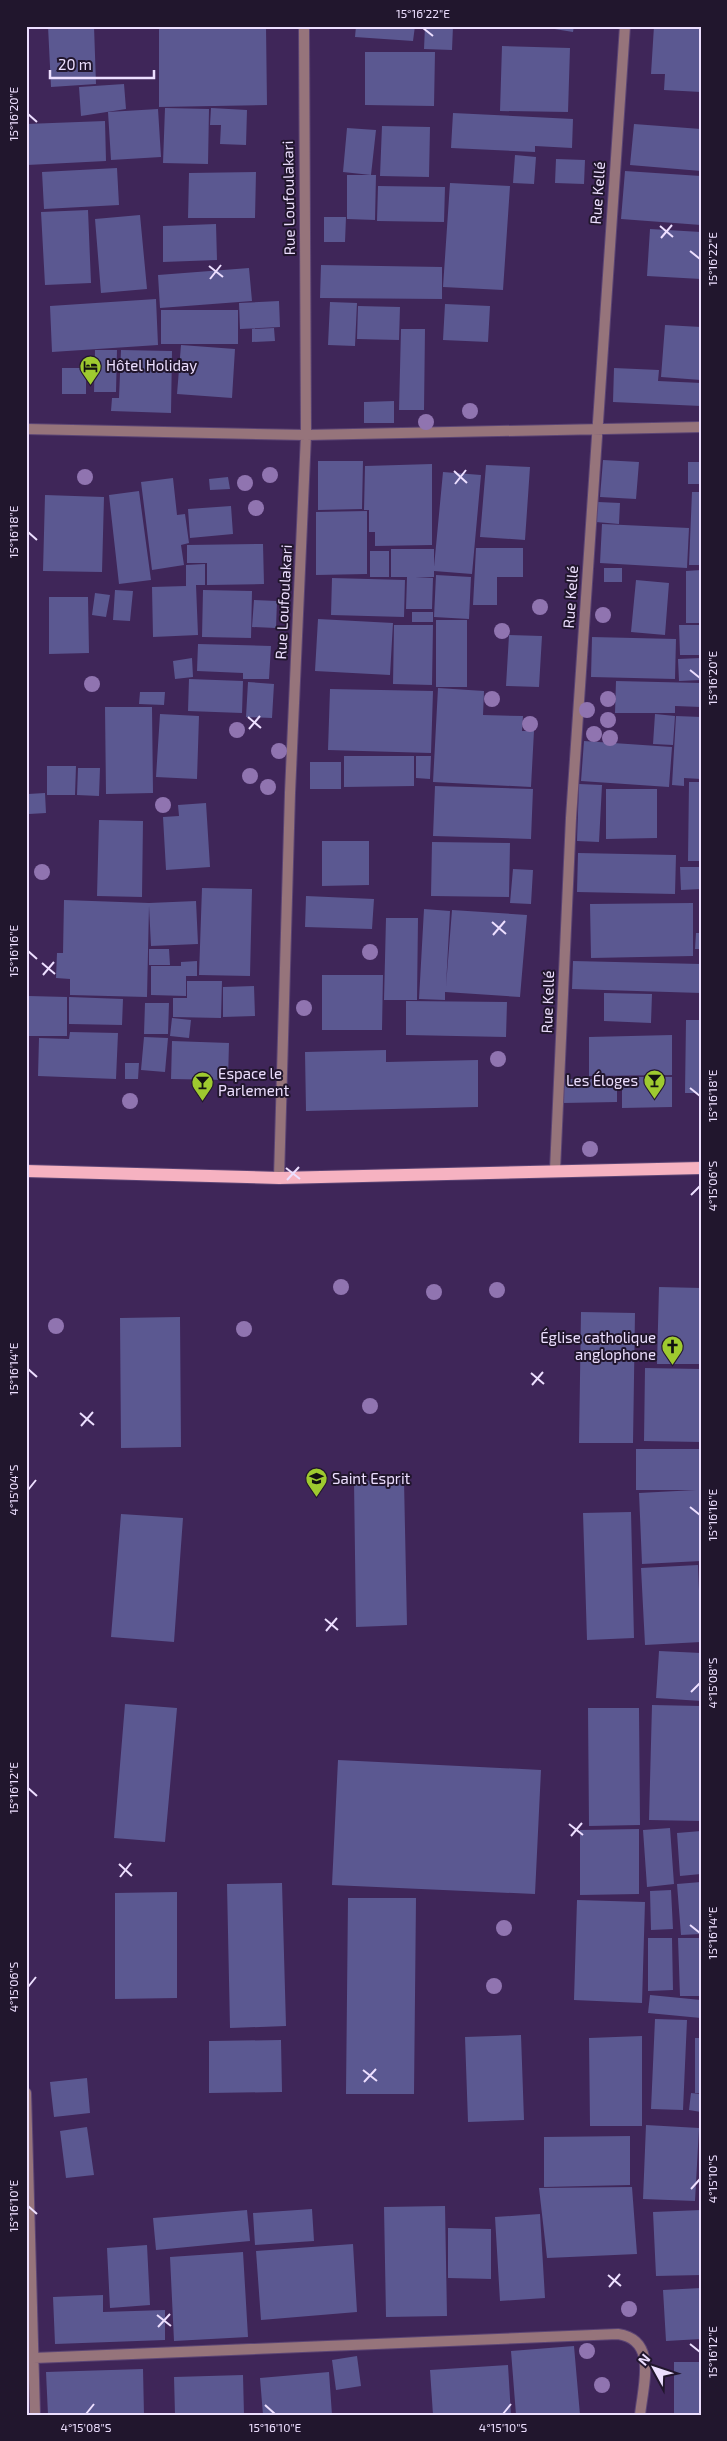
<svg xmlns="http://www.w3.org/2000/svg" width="727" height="2441" font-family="'Exo 2',sans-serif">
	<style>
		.building { fill: #5b5891 }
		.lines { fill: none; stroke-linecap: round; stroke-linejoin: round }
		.street-casing { stroke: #5b4474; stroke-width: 12 }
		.primary-casing { stroke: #5b4474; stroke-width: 14 }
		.street { stroke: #96747b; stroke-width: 10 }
		.primary { stroke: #f6b2c1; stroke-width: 12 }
		.tree { fill: #9074b0 }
		.ticks { fill: none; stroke: #eddfff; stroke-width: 2 }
		.labels { text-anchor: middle; stroke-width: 4; stroke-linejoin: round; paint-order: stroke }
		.street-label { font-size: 15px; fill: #eddfff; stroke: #21162d }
		.poi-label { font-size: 15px; fill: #eddfff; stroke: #21162d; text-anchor: start }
		.neatline { fill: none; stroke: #eddfff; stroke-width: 2 }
		.ticks-label { font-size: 12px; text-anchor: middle; fill: #eddfff }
	</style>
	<rect width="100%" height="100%" fill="#3f2659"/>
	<path class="building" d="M 48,26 L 94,26 L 96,84 L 51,87 Z
		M 159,26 L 266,26 L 267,105 L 159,107 Z
		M 356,26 L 415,26 L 413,41 L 355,37 Z
		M 425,26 L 453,26 L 452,50 L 424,49 Z
		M 536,26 L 574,26 L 573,32 Z
		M 654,26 L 701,26 L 701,92 L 664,90 L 665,74 L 651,74 Z
		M 502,46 L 570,48 L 568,112 L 500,111 Z
		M 365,52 L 435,52 L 434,106 L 365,105 Z
		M 124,84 L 126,109 L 81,116 L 79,87 Z
		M 165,108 L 209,109 L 208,164 L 163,163 Z
		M 211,108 L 247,110 L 246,145 L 220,144 L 221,125 L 210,125 Z
		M 158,109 L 161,157 L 111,160 L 108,112 Z
		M 453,113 L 573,119 L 572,148 L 535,146 L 535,152 L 451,148 Z
		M 105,121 L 106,161 L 27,165 L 26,124 Z
		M 634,124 L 701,129 L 701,171 L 630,165 Z
		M 382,126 L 430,127 L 429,177 L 380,176 Z
		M 347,128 L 376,130 L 371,175 L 343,172 Z
		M 515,155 L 536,157 L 534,184 L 513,183 Z
		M 556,159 L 585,160 L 584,184 L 555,183 Z
		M 117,168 L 119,205 L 44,209 L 42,172 Z
		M 625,171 L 701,176 L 701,225 L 621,219 Z
		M 256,172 L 255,218 L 188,218 L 189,173 Z
		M 347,175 L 376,175 L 375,220 L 347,219 Z
		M 450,183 L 510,186 L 503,290 L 443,287 Z
		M 378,186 L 445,187 L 444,222 L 377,221 Z
		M 88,210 L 91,283 L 45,285 L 41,212 Z
		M 140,215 L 147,289 L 101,293 L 95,219 Z
		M 324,217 L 346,217 L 345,242 L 324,242 Z
		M 216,224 L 217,260 L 163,262 L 163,226 Z
		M 650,229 L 701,232 L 701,279 L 647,276 Z
		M 321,265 L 442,267 L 442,299 L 320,298 Z
		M 249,268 L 252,301 L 160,308 L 158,275 Z
		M 156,299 L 158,345 L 52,352 L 50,306 Z
		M 279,301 L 280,327 L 240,329 L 239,303 Z
		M 330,302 L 357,303 L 355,346 L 328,345 Z
		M 445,304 L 490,306 L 488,342 L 443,340 Z
		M 358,306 L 400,307 L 399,340 L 357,339 Z
		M 161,310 L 238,310 L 238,344 L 161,344 Z
		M 665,325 L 701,327 L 701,380 L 661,377 Z
		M 274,328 L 275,341 L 252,342 L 252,329 Z
		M 401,329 L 425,329 L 424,410 L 399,410 Z
		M 181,345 L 235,349 L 232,398 L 177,394 Z
		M 95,350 L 117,350 L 116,392 L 94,392 Z
		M 121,350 L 172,351 L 171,413 L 111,411 L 112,398 L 119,398 Z
		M 62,368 L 86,368 L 86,394 L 62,394 Z
		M 614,368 L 659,370 L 658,381 L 701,383 L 701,406 L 613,402 Z
		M 394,401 L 394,423 L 364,423 L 364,402 Z
		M 603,460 L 639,462 L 636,499 L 600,497 Z
		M 318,461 L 363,461 L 362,509 L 318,510 Z
		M 688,462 L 701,462 L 701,484 L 688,484 Z
		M 432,464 L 432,545 L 375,546 L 375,532 L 369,532 L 369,510 L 364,510 L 365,466 Z
		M 486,465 L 530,467 L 525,540 L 480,537 Z
		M 443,472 L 481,475 L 472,574 L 434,571 L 434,577 L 415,577 L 433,578 L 432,609 L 406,609 L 407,577 L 391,577 L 391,549 L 434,549 L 434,567 Z
		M 228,477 L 230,489 L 210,490 L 209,479 Z
		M 173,478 L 177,515 L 185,514 L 189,543 L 181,545 L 184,565 L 152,570 L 141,482 Z
		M 139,491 L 151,580 L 119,584 L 109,495 Z
		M 692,492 L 701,492 L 701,565 L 689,565 Z
		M 45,495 L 104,497 L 102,572 L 43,571 Z
		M 598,502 L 620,503 L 619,524 L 596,522 Z
		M 231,506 L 233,534 L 190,538 L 188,509 Z
		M 367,511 L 367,574 L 316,575 L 316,512 Z
		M 602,524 L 689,528 L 687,568 L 600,563 Z
		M 263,544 L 264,584 L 207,585 L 207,563 L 187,563 L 187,545 Z
		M 476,548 L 523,548 L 523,577 L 497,577 L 497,605 L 473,605 Z
		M 370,551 L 389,551 L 389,577 L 370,577 Z
		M 205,564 L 205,585 L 196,585 L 198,635 L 153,637 L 152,587 L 186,586 L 186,565 Z
		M 604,568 L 622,568 L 622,582 L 604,582 Z
		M 701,570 L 701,623 L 686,623 L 686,571 Z
		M 436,575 L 471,577 L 469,619 L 434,617 Z
		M 332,578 L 405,580 L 404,617 L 331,615 Z
		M 636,580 L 669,583 L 665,635 L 631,632 Z
		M 115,590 L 133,591 L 130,621 L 113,620 Z
		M 203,590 L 252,591 L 251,638 L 202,637 Z
		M 95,593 L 110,595 L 106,617 L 92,615 Z
		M 49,597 L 88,597 L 89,653 L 49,654 Z
		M 254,600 L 277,601 L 276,628 L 252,627 Z
		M 412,612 L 433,612 L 433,622 L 412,622 Z
		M 318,619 L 393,623 L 390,675 L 315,671 Z
		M 436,620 L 467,620 L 467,687 L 436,687 Z
		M 394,625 L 433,625 L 432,685 L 393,684 Z
		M 679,625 L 701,625 L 701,655 L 680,655 Z
		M 509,635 L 542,636 L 539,687 L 506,686 Z
		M 592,637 L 676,639 L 675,679 L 591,677 Z
		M 198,644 L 271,646 L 269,679 L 243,679 L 243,673 L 197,671 Z
		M 192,658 L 193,677 L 175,679 L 173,661 Z
		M 701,658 L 701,680 L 679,681 L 678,659 Z
		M 189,679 L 243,681 L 242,713 L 188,711 Z
		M 616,681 L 701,683 L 701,707 L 675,706 L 675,713 L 615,713 Z
		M 248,682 L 274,684 L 272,718 L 246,717 Z
		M 438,688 L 484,691 L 483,715 L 523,716 L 522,731 L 534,731 L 531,787 L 433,782 Z
		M 330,689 L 433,691 L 431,753 L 328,750 Z
		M 140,692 L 165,692 L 164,705 L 139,704 Z
		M 105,707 L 152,707 L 153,793 L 106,794 Z
		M 160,714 L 199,716 L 197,779 L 156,777 Z
		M 655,714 L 675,716 L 673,745 L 653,744 Z
		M 676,716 L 701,717 L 701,779 L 684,778 L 684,786 L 672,785 Z
		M 584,741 L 672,747 L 669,787 L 581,781 Z
		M 344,756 L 414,756 L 414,786 L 344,787 Z
		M 416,756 L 431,756 L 430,779 L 416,778 Z
		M 310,762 L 341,762 L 341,789 L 310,789 Z
		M 47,766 L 76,766 L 75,795 L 47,795 Z
		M 78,768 L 100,768 L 99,796 L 77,795 Z
		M 689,782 L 701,782 L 701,861 L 688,861 Z
		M 579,784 L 602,785 L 599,842 L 577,841 Z
		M 435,786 L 533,789 L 531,839 L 433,836 Z
		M 606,789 L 657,789 L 657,838 L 606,839 Z
		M 45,793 L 46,813 L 29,814 L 28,794 Z
		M 206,803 L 210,867 L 166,870 L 163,817 L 179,816 L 178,805 Z
		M 99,820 L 143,821 L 142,897 L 97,896 Z
		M 322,841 L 369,841 L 369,885 L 322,886 Z
		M 432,842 L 510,843 L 509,897 L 431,896 Z
		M 578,853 L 676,855 L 675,894 L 577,892 Z
		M 680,867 L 701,867 L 701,889 L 681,890 Z
		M 513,869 L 533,870 L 531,904 L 510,903 Z
		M 202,888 L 252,889 L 250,976 L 199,975 Z
		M 306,896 L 374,899 L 372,929 L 305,927 Z
		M 64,900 L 149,903 L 196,901 L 198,944 L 151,946 L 149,906 L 147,997 L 70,995 L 70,979 L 56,978 L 57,953 L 63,953 Z
		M 693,903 L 693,956 L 591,958 L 590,904 Z
		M 424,909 L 450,911 L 446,986 L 452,910 L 527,915 L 520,997 L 445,992 L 445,1000 L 419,999 Z
		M 386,918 L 418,918 L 417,1000 L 384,1000 Z
		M 696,933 L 701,933 L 701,949 L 695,949 Z
		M 149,949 L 169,949 L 170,965 L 149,965 Z
		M 197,961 L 197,976 L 186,976 L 186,996 L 151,995 L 151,966 L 181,966 L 181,962 Z
		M 573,961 L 701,964 L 701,993 L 572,989 Z
		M 322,975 L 383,975 L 382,1030 L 322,1030 Z
		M 187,981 L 222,981 L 221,1018 L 173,1017 L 173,998 L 187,998 Z
		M 254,986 L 255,1016 L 223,1017 L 223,987 Z
		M 604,993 L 652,994 L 651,1023 L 604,1021 Z
		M 29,996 L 67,997 L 67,1036 L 29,1036 Z
		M 69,997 L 123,999 L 122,1025 L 69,1024 Z
		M 406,1001 L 507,1002 L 506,1037 L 406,1035 Z
		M 145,1003 L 169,1003 L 168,1034 L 144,1034 Z
		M 172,1018 L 191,1020 L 189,1038 L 170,1036 Z
		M 686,1020 L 701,1020 L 701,1093 L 685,1093 Z
		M 70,1032 L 118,1033 L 116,1079 L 38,1076 L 39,1038 L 69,1039 Z
		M 672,1035 L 672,1075 L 589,1076 L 589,1037 Z
		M 144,1037 L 168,1038 L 165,1072 L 141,1070 Z
		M 172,1041 L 229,1043 L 228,1080 L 171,1079 Z
		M 386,1050 L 386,1062 L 478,1060 L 478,1107 L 306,1111 L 305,1052 Z
		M 125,1063 L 139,1063 L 138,1079 L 125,1079 Z
		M 622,1077 L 672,1077 L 672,1107 L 622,1108 Z
		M 563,1079 L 617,1079 L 617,1102 L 563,1103 Z
		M 659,1287 L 701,1288 L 701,1364 L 657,1364 Z
		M 581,1312 L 635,1313 L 633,1443 L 579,1443 Z
		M 180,1317 L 181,1447 L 121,1448 L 120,1318 Z
		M 645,1368 L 701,1369 L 701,1442 L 644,1441 Z
		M 636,1449 L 701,1449 L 701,1490 L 699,1490 L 701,1561 L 642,1564 L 639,1493 L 696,1490 L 636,1490 Z
		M 404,1480 L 407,1625 L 356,1627 L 354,1481 Z
		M 631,1512 L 634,1638 L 587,1640 L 583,1513 Z
		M 121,1514 L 183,1518 L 174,1642 L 111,1637 Z
		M 698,1565 L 701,1642 L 645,1645 L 641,1568 Z
		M 659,1651 L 701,1653 L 701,1701 L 656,1698 Z
		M 125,1704 L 177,1708 L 165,1842 L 114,1838 Z
		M 652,1705 L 701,1706 L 701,1821 L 649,1820 Z
		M 588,1708 L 639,1708 L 640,1825 L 589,1826 Z
		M 338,1760 L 541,1770 L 535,1894 L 332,1885 Z
		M 670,1828 L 674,1884 L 647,1887 L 643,1830 Z
		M 639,1829 L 639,1894 L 580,1895 L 580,1830 Z
		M 701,1831 L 701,1874 L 680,1876 L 677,1833 Z
		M 701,1882 L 701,1934 L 681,1935 L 677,1884 Z
		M 282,1883 L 286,2026 L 230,2028 L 227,1884 Z
		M 671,1890 L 673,1929 L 651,1930 L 650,1891 Z
		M 177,1892 L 177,1998 L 115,1999 L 115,1893 Z
		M 348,1898 L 416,1898 L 414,2094 L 346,2094 Z
		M 577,1900 L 645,1902 L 642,2003 L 574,2000 Z
		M 648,1938 L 672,1938 L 673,1990 L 648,1991 Z
		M 678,1938 L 701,1938 L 701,1996 L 680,1996 Z
		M 650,1995 L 701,2000 L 701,2018 L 648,2013 Z
		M 655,2019 L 687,2020 L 683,2110 L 651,2109 Z
		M 521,2035 L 524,2120 L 468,2122 L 465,2037 Z
		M 642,2036 L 642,2126 L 590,2126 L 589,2038 Z
		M 695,2038 L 701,2038 L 701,2093 L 695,2093 Z
		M 281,2040 L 282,2092 L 209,2093 L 209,2041 Z
		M 87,2078 L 90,2113 L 54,2117 L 50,2082 Z
		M 691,2093 L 701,2094 L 701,2112 L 689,2110 Z
		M 646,2125 L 699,2128 L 695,2201 L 643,2199 Z
		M 87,2127 L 94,2175 L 66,2178 L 60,2131 Z
		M 630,2136 L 630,2185 L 544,2187 L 544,2137 Z
		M 632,2187 L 637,2254 L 547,2258 L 539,2188 Z
		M 445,2206 L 447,2316 L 386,2317 L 384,2207 Z
		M 312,2209 L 314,2241 L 255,2245 L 253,2213 Z
		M 247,2210 L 250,2241 L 156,2250 L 153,2218 Z
		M 701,2210 L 701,2275 L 656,2276 L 653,2212 Z
		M 540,2214 L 545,2298 L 500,2301 L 495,2217 Z
		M 448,2228 L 491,2229 L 491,2279 L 448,2278 Z
		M 353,2244 L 357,2312 L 261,2320 L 256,2251 Z
		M 147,2245 L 150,2305 L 110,2308 L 107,2248 Z
		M 243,2252 L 248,2337 L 174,2341 L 170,2257 Z
		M 701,2288 L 701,2339 L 666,2341 L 663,2290 Z
		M 103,2295 L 103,2312 L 165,2310 L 165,2340 L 55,2344 L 53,2297 Z
		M 574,2346 L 580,2415 L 516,2415 L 511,2351 Z
		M 357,2356 L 361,2386 L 336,2390 L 332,2360 Z
		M 674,2362 L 701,2362 L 701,2415 L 674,2415 Z
		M 508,2365 L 511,2415 L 433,2415 L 430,2370 Z
		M 143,2369 L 144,2415 L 48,2415 L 46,2372 Z
		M 329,2372 L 332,2415 L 263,2415 L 260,2378 Z
		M 243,2375 L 244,2415 L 175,2415 L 174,2377 Z"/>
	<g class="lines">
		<defs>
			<path id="street" d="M 26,429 L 306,435 L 701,427
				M 555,1170 L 571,818 L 625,26
				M 279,1178 L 290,793 L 306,435 L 304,26
				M 26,2093 L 35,2415
				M 34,2358 L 618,2334 C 658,2340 643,2385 640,2415"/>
			<path id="primary" d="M 26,1171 L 279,1178 L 701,1168"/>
		</defs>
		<use href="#street" class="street-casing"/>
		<use href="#primary" class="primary-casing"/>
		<use href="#street" class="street"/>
		<use href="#primary" class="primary"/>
	</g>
	<g class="tree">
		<circle cx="470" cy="411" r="8"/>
		<circle cx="426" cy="422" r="8"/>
		<circle cx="270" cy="475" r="8"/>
		<circle cx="85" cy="477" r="8"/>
		<circle cx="245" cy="483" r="8"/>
		<circle cx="256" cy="508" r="8"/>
		<circle cx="540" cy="607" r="8"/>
		<circle cx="603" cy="615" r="8"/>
		<circle cx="502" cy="631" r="8"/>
		<circle cx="92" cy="684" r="8"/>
		<circle cx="492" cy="699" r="8"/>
		<circle cx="608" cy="699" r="8"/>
		<circle cx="587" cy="710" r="8"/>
		<circle cx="608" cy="720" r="8"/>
		<circle cx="530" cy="724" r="8"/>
		<circle cx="237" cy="730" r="8"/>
		<circle cx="594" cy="734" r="8"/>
		<circle cx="610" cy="738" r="8"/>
		<circle cx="279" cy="751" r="8"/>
		<circle cx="250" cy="776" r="8"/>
		<circle cx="268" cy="787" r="8"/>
		<circle cx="163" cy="805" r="8"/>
		<circle cx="42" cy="872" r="8"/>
		<circle cx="370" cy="952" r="8"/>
		<circle cx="304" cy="1008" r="8"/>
		<circle cx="498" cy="1059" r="8"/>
		<circle cx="130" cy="1101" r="8"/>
		<circle cx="590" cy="1149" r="8"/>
		<circle cx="341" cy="1287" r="8"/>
		<circle cx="497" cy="1290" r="8"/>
		<circle cx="434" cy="1292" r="8"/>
		<circle cx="56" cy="1326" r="8"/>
		<circle cx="244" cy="1329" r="8"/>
		<circle cx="370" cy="1406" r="8"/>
		<circle cx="504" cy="1928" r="8"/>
		<circle cx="494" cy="1986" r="8"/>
		<circle cx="629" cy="2309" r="8"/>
		<circle cx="587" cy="2351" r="8"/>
		<circle cx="602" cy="2385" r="8"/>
	</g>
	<path class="ticks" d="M 423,28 L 433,36M 28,114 L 37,122M 660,226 L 673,237M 661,238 L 672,225M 690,251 L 700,259M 209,266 L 223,277M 210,279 L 221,265M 454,471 L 467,483M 455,484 L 466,470M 28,532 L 37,540M 690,670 L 700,678M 248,717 L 261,728M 249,729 L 260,716M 492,922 L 506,934M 493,935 L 505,921M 28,951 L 37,959M 42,963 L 55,974M 43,975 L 54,962M 690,1088 L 700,1096M 286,1168 L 300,1179M 287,1180 L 299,1167M 691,1195 L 700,1186M 28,1369 L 37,1377M 531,1373 L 544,1384M 532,1385 L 543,1372M 80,1413 L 94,1425M 81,1426 L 93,1412M 28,1490 L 36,1480M 690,1507 L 700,1515M 325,1619 L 338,1630M 326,1631 L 337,1618M 691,1692 L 700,1683M 28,1788 L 37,1796M 569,1824 L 583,1835M 571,1836 L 582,1823M 119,1864 L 132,1876M 120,1877 L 131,1863M 690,1925 L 700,1933M 28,1987 L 36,1977M 363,2070 L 377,2081M 364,2082 L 376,2069M 691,2189 L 700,2179M 28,2206 L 37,2214M 608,2275 L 621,2286M 609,2287 L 620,2274M 157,2315 L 171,2326M 158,2327 L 170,2314M 690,2344 L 700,2352M 265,2405 L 275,2414M 86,2414 L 94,2404M 503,2414 L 511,2404"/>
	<defs>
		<symbol id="hotel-pin" viewBox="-11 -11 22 30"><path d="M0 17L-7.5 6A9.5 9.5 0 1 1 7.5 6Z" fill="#9eca2f" stroke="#21162d"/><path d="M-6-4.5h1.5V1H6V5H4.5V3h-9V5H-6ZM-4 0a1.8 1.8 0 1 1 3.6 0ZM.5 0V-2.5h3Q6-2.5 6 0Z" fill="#111"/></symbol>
		<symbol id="bar-pin" viewBox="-11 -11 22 30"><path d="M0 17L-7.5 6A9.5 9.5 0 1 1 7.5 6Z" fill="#9eca2f" stroke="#21162d"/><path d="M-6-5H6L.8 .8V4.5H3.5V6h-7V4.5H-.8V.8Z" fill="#111"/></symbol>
		<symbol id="church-pin" viewBox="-11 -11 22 30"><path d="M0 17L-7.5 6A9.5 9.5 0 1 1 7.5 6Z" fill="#9eca2f" stroke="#21162d"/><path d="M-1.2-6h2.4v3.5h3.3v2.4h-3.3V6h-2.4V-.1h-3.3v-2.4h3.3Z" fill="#111"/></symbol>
		<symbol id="school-pin" viewBox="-11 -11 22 30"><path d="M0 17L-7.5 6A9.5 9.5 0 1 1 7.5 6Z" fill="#9eca2f" stroke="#21162d"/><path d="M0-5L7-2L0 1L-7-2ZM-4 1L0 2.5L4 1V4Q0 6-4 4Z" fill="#111"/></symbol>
	</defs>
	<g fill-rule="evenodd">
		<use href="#hotel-pin" x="78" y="354" width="25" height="34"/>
		<use href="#bar-pin" x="642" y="1068" width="25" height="34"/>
		<use href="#bar-pin" x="190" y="1070" width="25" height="34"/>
		<use href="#church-pin" x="660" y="1334" width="25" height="34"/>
		<use href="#school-pin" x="304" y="1466" width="25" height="34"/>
	</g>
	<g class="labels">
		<g class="street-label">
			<text transform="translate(598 193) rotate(-86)" y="5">Rue Kellé</text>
			<text transform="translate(289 198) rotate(-91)" y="5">Rue Loufoulakari</text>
			<text transform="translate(571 597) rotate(-86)" y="5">Rue Kellé</text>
			<text transform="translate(284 602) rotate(-87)" y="5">Rue Loufoulakari</text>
			<text transform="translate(548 1002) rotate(-88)" y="5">Rue Kellé</text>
		</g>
		<g class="poi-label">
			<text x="106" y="371">Hôtel Holiday</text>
			<text x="218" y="1079">Espace le<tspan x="218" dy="17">Parlement</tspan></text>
			<text x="638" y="1086" text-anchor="end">Les Éloges</text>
			<text x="656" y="1343" text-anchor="end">Église catholique<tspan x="656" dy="17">anglophone</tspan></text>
			<text x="332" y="1484">Saint Esprit</text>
		</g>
	</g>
	<rect width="727" height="2441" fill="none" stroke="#21162d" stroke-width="55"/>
	<g transform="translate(654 2368) rotate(310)" stroke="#21162d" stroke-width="4" paint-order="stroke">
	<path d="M0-4L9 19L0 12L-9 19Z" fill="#eddfff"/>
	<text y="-8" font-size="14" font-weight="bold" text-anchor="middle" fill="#eddfff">N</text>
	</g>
	<path d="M50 70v8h104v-8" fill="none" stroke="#eddfff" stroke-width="2.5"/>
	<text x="58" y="70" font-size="15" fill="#eddfff" stroke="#21162d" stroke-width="4" paint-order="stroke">20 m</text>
	<rect x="28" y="28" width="672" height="2386" class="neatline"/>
	<g class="ticks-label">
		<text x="423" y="18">15°16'22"E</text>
		<text transform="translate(14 114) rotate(-90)" y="4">15°16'20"E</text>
		<text transform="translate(713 259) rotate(-90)" y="4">15°16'22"E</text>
		<text transform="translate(14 532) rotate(-90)" y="4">15°16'18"E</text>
		<text transform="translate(713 678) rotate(-90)" y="4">15°16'20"E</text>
		<text transform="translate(14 951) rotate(-90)" y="4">15°16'16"E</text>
		<text transform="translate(713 1096) rotate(-90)" y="4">15°16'18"E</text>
		<text transform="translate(713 1186) rotate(-90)" y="4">4°15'06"S</text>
		<text transform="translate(14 1369) rotate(-90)" y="4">15°16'14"E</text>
		<text transform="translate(14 1490) rotate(-90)" y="4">4°15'04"S</text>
		<text transform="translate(713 1515) rotate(-90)" y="4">15°16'16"E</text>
		<text transform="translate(713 1683) rotate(-90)" y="4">4°15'08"S</text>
		<text transform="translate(14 1788) rotate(-90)" y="4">15°16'12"E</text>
		<text transform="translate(713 1933) rotate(-90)" y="4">15°16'14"E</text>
		<text transform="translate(14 1987) rotate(-90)" y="4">4°15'06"S</text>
		<text transform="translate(713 2179) rotate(-90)" y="4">4°15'10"S</text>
		<text transform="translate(14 2206) rotate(-90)" y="4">15°16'10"E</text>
		<text transform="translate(713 2352) rotate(-90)" y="4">15°16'12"E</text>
		<text x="86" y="2432">4°15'08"S</text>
		<text x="275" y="2432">15°16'10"E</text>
		<text x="503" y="2432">4°15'10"S</text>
	</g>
</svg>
